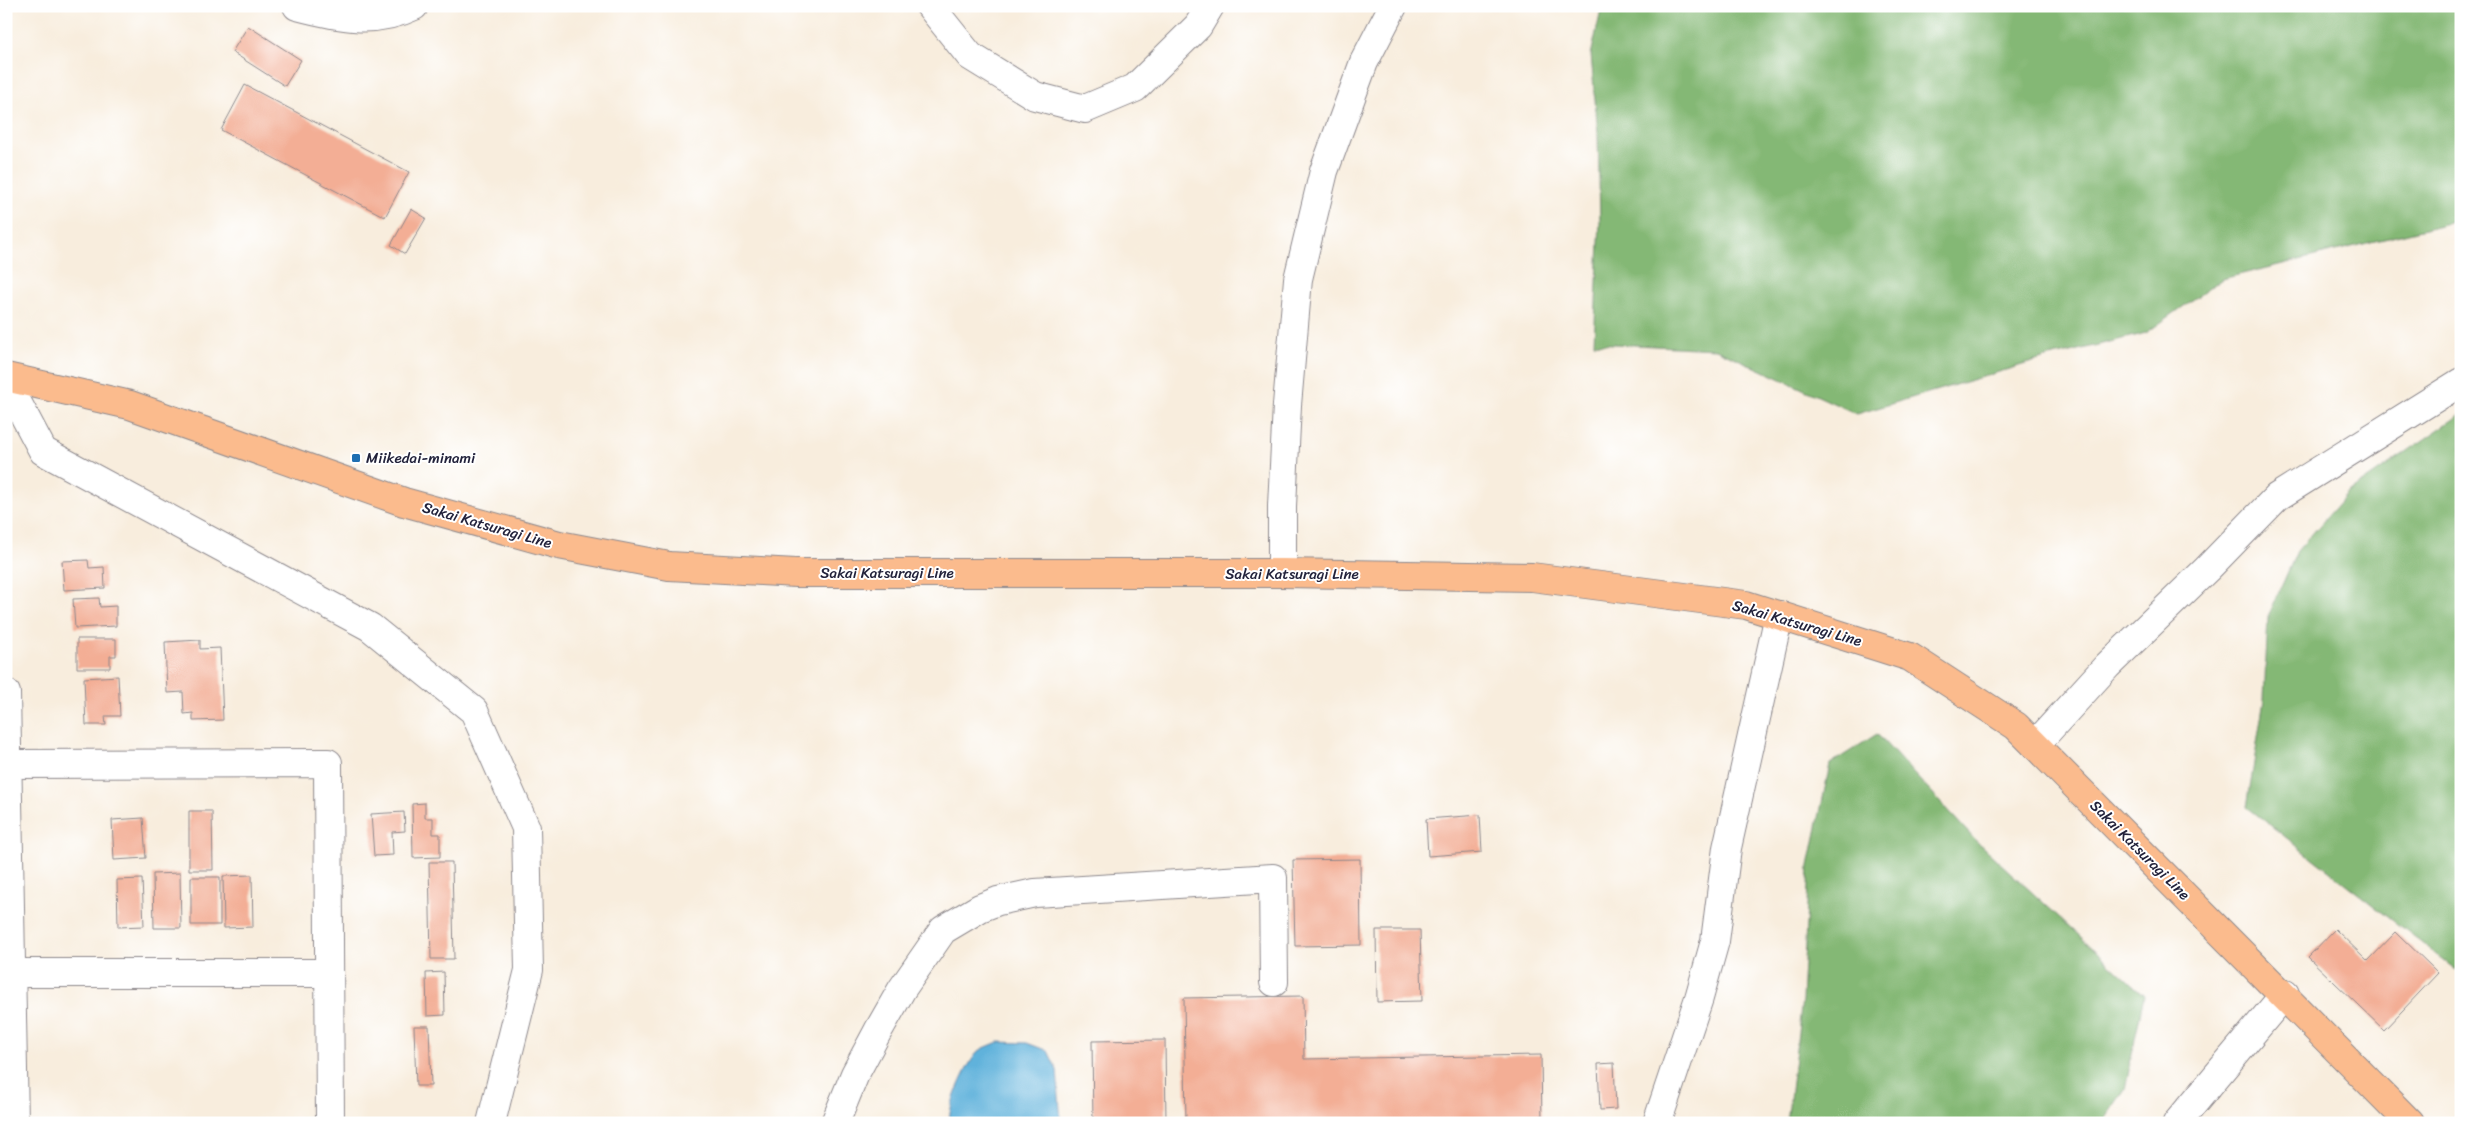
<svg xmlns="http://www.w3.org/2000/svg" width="2467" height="1129" font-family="Sriracha,sans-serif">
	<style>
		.forest { fill: #84b874; stroke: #536d58 }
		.water { fill: #60b2db; stroke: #416a8b }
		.building { fill: #f3ae95 }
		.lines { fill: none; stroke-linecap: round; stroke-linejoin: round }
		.minor-casing { stroke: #8d888c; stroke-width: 30 }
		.major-casing { stroke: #8d888c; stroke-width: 30 }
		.minor { stroke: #fff; stroke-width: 28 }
		.major { stroke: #fbbb8d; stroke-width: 28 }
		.poi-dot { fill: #1f6fb2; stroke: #fff; stroke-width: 2 }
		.labels { text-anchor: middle; stroke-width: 4; stroke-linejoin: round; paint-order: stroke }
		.poi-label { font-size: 15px; fill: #22223b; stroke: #fff; text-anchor: start }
		.street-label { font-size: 15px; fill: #22223b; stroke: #fff }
	</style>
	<rect width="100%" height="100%" fill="#fff"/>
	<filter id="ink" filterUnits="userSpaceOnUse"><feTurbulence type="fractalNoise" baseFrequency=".02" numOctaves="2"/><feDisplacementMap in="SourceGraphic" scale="10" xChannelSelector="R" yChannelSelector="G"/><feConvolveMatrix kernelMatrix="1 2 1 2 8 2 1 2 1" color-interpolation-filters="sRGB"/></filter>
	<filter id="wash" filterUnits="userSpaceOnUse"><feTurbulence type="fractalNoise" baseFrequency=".0096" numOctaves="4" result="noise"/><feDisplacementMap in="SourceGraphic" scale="20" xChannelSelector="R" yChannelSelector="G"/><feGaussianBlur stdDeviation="1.12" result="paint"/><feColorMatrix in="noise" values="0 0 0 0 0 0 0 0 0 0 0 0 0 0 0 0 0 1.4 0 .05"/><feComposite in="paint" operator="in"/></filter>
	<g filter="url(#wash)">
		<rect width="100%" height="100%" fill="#f8eddd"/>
		<path class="forest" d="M 1602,6 L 2461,6 L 2461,220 L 2222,279 L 2146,333 L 2046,358 L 1857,414 L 1716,349 L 1594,343 L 1600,222 L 1598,133 L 1591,55 Z
			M 2461,414 L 2461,964 L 2456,970 L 2247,807 L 2264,700 L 2268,617 L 2297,551 L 2350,491 Z
			M 1877,734 L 1975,840 L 2144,995 L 2125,1089 L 2102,1123 L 1787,1123 L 1802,1000 L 1809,866 L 1830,764 Z"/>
		<path class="water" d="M 998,1042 L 1027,1043 L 1048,1051 L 1057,1070 L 1061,1123 L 950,1123 C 946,1109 967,1064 977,1053 C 981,1048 992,1045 998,1042 Z"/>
		<g id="blocks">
			<path class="building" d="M 248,26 L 301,60 L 285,86 L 232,52 Z
				M 245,85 L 409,172 L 385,217 L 221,130 Z
				M 411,209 L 426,218 L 405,254 L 391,245 Z
				M 88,560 L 89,568 L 104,567 L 105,588 L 64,590 L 62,561 Z
				M 99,598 L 100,607 L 116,606 L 116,626 L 75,628 L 73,599 Z
				M 77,639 L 116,639 L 116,656 L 110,656 L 110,668 L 77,668 Z
				M 200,640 L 200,649 L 220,648 L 223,720 L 193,721 L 193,713 L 184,714 L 183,692 L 167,693 L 165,642 Z
				M 118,676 L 120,716 L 105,716 L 106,725 L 86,725 L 84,678 Z
				M 425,803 L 425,818 L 433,818 L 433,834 L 440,834 L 440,857 L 413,858 L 412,804 Z
				M 189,811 L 212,811 L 213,870 L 189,870 Z
				M 404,812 L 405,831 L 392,832 L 393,855 L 374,856 L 371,814 Z
				M 1480,815 L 1482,852 L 1428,856 L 1426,819 Z
				M 143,818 L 146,858 L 114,860 L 112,820 Z
				M 1360,859 L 1361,945 L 1295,946 L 1293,860 Z
				M 429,862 L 452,862 L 454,959 L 431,959 Z
				M 180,873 L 181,928 L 154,928 L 153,874 Z
				M 252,875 L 253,927 L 224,928 L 223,876 Z
				M 191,877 L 220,877 L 220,925 L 191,925 Z
				M 142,879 L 144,926 L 118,927 L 117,880 Z
				M 2335,929 L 2368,961 L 2396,932 L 2438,973 L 2384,1030 L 2308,957 Z
				M 1376,930 L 1420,930 L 1422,1001 L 1377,1002 Z
				M 444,972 L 445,1015 L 427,1016 L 426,973 Z
				M 1303,996 L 1304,1059 L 1541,1055 L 1542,1123 L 1186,1123 L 1184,998 Z
				M 414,1026 L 429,1026 L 431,1086 L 416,1086 Z
				M 1165,1040 L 1166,1123 L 1093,1123 L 1092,1041 Z
				M 1614,1063 L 1616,1109 L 1600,1110 L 1598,1064 Z"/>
		</g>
	</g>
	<g filter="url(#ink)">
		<use href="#blocks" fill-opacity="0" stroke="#8d888c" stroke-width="1"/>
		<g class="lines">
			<defs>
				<path id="minor" d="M 297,6 C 339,17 374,25 414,6
					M 930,6 L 970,56 L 1035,96 L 1085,109 L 1135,88 L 1198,26 L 1210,6
					M 6,381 L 43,451 L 370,627 L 474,711 L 526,828 L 529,970 L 491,1123
					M 1282,573 L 1282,506 L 1287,405 L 1298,279 L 1324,171 L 1364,62 L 1393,6
					M 6,693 L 14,1123
					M 2035,745 L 2107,666 L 2207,569 L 2277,497 L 2461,382
					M 8,764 L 328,763 L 330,1123
					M 11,973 L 329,973
					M 835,1123 L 855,1074 L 878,1031 L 902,989 L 943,930 L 980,908 L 998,901 L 1035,893 L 1273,878 L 1274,982
					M 1657,1123 L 1699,998 L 1715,941 L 1727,848 L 1779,615
					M 2177,1123 L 2285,994"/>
				<path id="major" d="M 6,377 L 130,405 L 404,502 L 559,545 L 669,566 L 796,573 L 1282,573 L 1532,577 L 1746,605 L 1910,657 L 2016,726 L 2410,1123"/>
			</defs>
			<use href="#minor" class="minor-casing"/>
			<use href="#major" class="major-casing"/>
			<use href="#minor" class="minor"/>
			<use href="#major" class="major"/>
		</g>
	</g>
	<rect class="poi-dot" x="351" y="453" width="10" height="10" rx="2.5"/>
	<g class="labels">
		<g class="poi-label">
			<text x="366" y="463">Miikedai-minami</text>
		</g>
		<g class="street-label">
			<text transform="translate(487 525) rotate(16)" y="5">Sakai Katsuragi Line</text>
			<text x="887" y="578">Sakai Katsuragi Line</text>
			<text x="1292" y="579">Sakai Katsuragi Line</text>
			<text transform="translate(1797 623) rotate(16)" y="5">Sakai Katsuragi Line</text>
			<text transform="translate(2140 850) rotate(45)" y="5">Sakai Katsuragi Line</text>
		</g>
	</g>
	<rect width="2467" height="1129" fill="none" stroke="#fff" stroke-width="25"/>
</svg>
